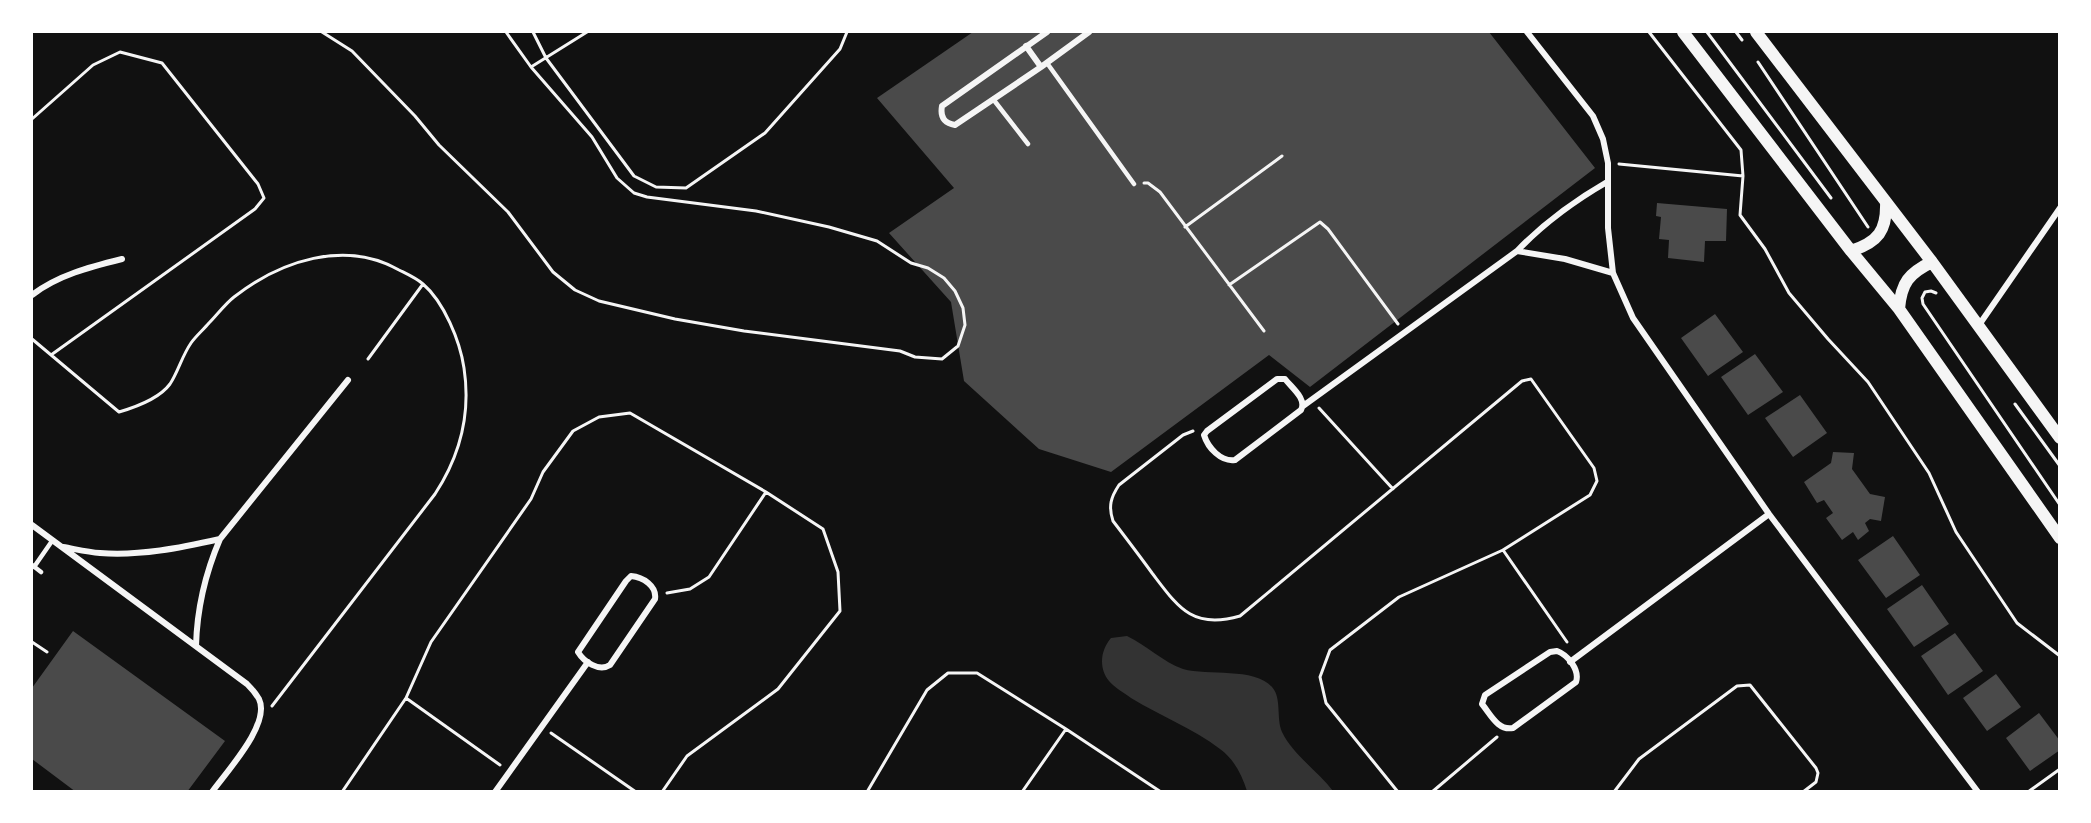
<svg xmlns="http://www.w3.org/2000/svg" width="2091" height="823" font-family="'Alegreya Sans',sans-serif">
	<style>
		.water { fill: #333 }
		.building { fill: #4a4a4a }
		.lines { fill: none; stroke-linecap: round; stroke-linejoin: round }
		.path { stroke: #f5f5f5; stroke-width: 3 }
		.service { stroke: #f5f5f5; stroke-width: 4.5 }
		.minor { stroke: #f5f5f5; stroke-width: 6 }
		.secondary { stroke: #f5f5f5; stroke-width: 12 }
	</style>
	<rect width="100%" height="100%" fill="#111"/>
	<path class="water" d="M 1127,636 C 1146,645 1163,662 1183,669 C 1208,676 1254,667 1272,687 C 1282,698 1276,718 1282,732 C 1293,755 1318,771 1333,791 L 1247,791 C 1242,775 1234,759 1220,749 C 1193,728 1160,716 1131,698 C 1124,693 1114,687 1109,681 C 1098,667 1101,650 1111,638 Z"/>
	<path class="building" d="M 973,32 L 1489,32 L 1595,168 L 1310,387 L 1269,355 L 1111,472 L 1039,449 L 964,381 L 951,302 L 889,233 L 954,188 L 877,98 Z
		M 1657,203 L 1727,209 L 1726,241 L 1705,241 L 1704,262 L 1668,258 L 1669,240 L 1659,239 L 1661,217 L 1656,216 Z
		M 1715,314 L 1743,352 L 1708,376 L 1681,338 Z
		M 1755,354 L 1783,392 L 1748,415 L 1721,377 Z
		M 1800,395 L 1827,433 L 1793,457 L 1765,418 Z
		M 1833,452 L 1854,453 L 1852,469 L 1870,494 L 1885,497 L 1881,521 L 1870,519 L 1865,523 L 1869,531 L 1858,540 L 1853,532 L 1842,540 L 1826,518 L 1833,513 L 1824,500 L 1817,503 L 1804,482 L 1831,463 Z
		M 1893,536 L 1920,575 L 1886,598 L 1858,560 Z
		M 1922,585 L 1949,624 L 1914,647 L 1887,609 Z
		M 73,631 L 225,741 L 187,792 L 76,792 L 32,759 L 32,688 Z
		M 1955,633 L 1983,671 L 1948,695 L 1921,656 Z
		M 1996,674 L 2021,707 L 1987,731 L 1963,698 Z
		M 2039,713 L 2060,741 L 2060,750 L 2030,771 L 2006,738 Z"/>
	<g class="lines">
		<path class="path" d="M 322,32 L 352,51 L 415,116 L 439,145 L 508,212 L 553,272 L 575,290 L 599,301 L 675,319 L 744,331 L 900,351 L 915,357 L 942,359 L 958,346 L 965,325 L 963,308 L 955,291 L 944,278 L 928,268 L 911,263 L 877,241 L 829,227 L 756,211 L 647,197 L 634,193 L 617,178 L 592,137 L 531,67 L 506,32
			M 533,32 L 546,58 L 634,176 L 656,187 L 686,188 L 765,133 L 840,49 L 847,32
			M 1649,32 L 1741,150 L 1743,176 L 1740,215 L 1765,249 L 1789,293 L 1828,339 L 1868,382 L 1929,473 L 1956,532 L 2017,623 L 2060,656
			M 1707,32 L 1831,198
			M 1736,32 L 1742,40
			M 1758,62 L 1868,227
			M 531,67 L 587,32
			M 32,119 L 93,65 L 120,52 L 162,63 L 258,184 L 264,198 L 255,209 L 51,355
			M 1619,164 L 1743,176
			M 1144,183 L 1148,183 L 1160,192 L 1264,331
			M 1185,227 L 1282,156
			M 1229,285 L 1320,222 L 1328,229 L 1398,324
			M 1936,293 L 1931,291 L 1925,292 L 1922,298 L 1923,304 L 2060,505
			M 32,339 L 119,412 C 136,407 159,399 170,384 C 178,372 182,356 191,343 C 196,336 203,330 209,323 C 217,315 225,304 234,297 C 280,261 345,239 399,270 C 407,274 416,278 423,284 C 444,302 460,341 464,368 C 471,414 460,456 435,494 L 272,706
			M 368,359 L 423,284
			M 2015,404 L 2060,466
			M 1319,408 L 1393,489
			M 1193,431 L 1183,435 L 1119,485 C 1111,497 1108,506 1113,521 C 1126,538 1139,555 1152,573 C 1178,607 1192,630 1240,616 L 1522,381 L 1531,379 L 1594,468 L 1597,481 L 1590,495 L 1503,550 L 1399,597 L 1330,650 L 1320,677 L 1326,703 L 1398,792
			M 1503,550 L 1567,642
			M 667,593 L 690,589 L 709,577 L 766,492
			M 32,642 L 47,652
			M 406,698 L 500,765
			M 551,733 L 636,792
			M 342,792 L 406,698 L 431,642 L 531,499 L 543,472 L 573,431 L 599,417 L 630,413 L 766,492 L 823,529 L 838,572 L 840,611 L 778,689 L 687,756 L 662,792
			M 867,792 L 927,690 L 948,673 L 977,673 L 1066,729 L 1161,792
			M 1022,792 L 1066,729
			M 1432,792 L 1497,737
			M 1614,792 L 1639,759 L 1737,686 L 1750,685 L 1816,768 L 1818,773 L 1816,782 L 1803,792
			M 2028,792 L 2060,769"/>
		<path class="service" d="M 1047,63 L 1134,184
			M 993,99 L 1028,144
			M 32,565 L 41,572
			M 34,567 L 52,541"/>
		<path class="minor" d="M 1047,32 L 942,106 C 940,117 944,123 955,125 L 1041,67 L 1089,32
			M 1527,32 L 1593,116 L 1603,139 L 1608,163 L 1608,228 L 1613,273 L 1633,318 L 1769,514 L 1978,792
			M 1026,46 L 1041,67
			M 1517,251 L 1565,259 L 1613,273
			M 32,295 C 58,275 90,267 122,259
			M 1979,325 L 2060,208
			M 1277,379 L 1285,379 C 1292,388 1307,399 1301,410 L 1235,460 C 1221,462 1208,448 1204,435 L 1207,431 Z
			M 1303,406 L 1517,251 C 1544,223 1574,201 1607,182
			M 32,525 L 247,684 C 251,688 256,694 259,699 C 271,724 227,771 212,792
			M 63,547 C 75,549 87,552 100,553 C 140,556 180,548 220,539
			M 631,576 C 643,577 657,586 655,599 L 610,665 C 599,672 584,662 578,652 L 626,581 Z
			M 196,646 C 197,607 205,574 220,539 L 348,380
			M 1557,651 C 1568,655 1580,670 1576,682 L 1513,728 C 1498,731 1491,715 1482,704 L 1485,695 L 1550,652 Z
			M 1570,662 L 1769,514
			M 495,792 L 588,662"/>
		<path class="secondary" d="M 1683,32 L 1851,251 L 1899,309 L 2060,538
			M 1756,32 L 1932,262 L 2060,438
			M 1851,251 C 1878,242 1887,231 1886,202
			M 1899,309 C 1901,283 1909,273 1932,262"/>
	</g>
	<rect width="2091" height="823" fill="none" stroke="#ffffff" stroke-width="66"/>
</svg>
